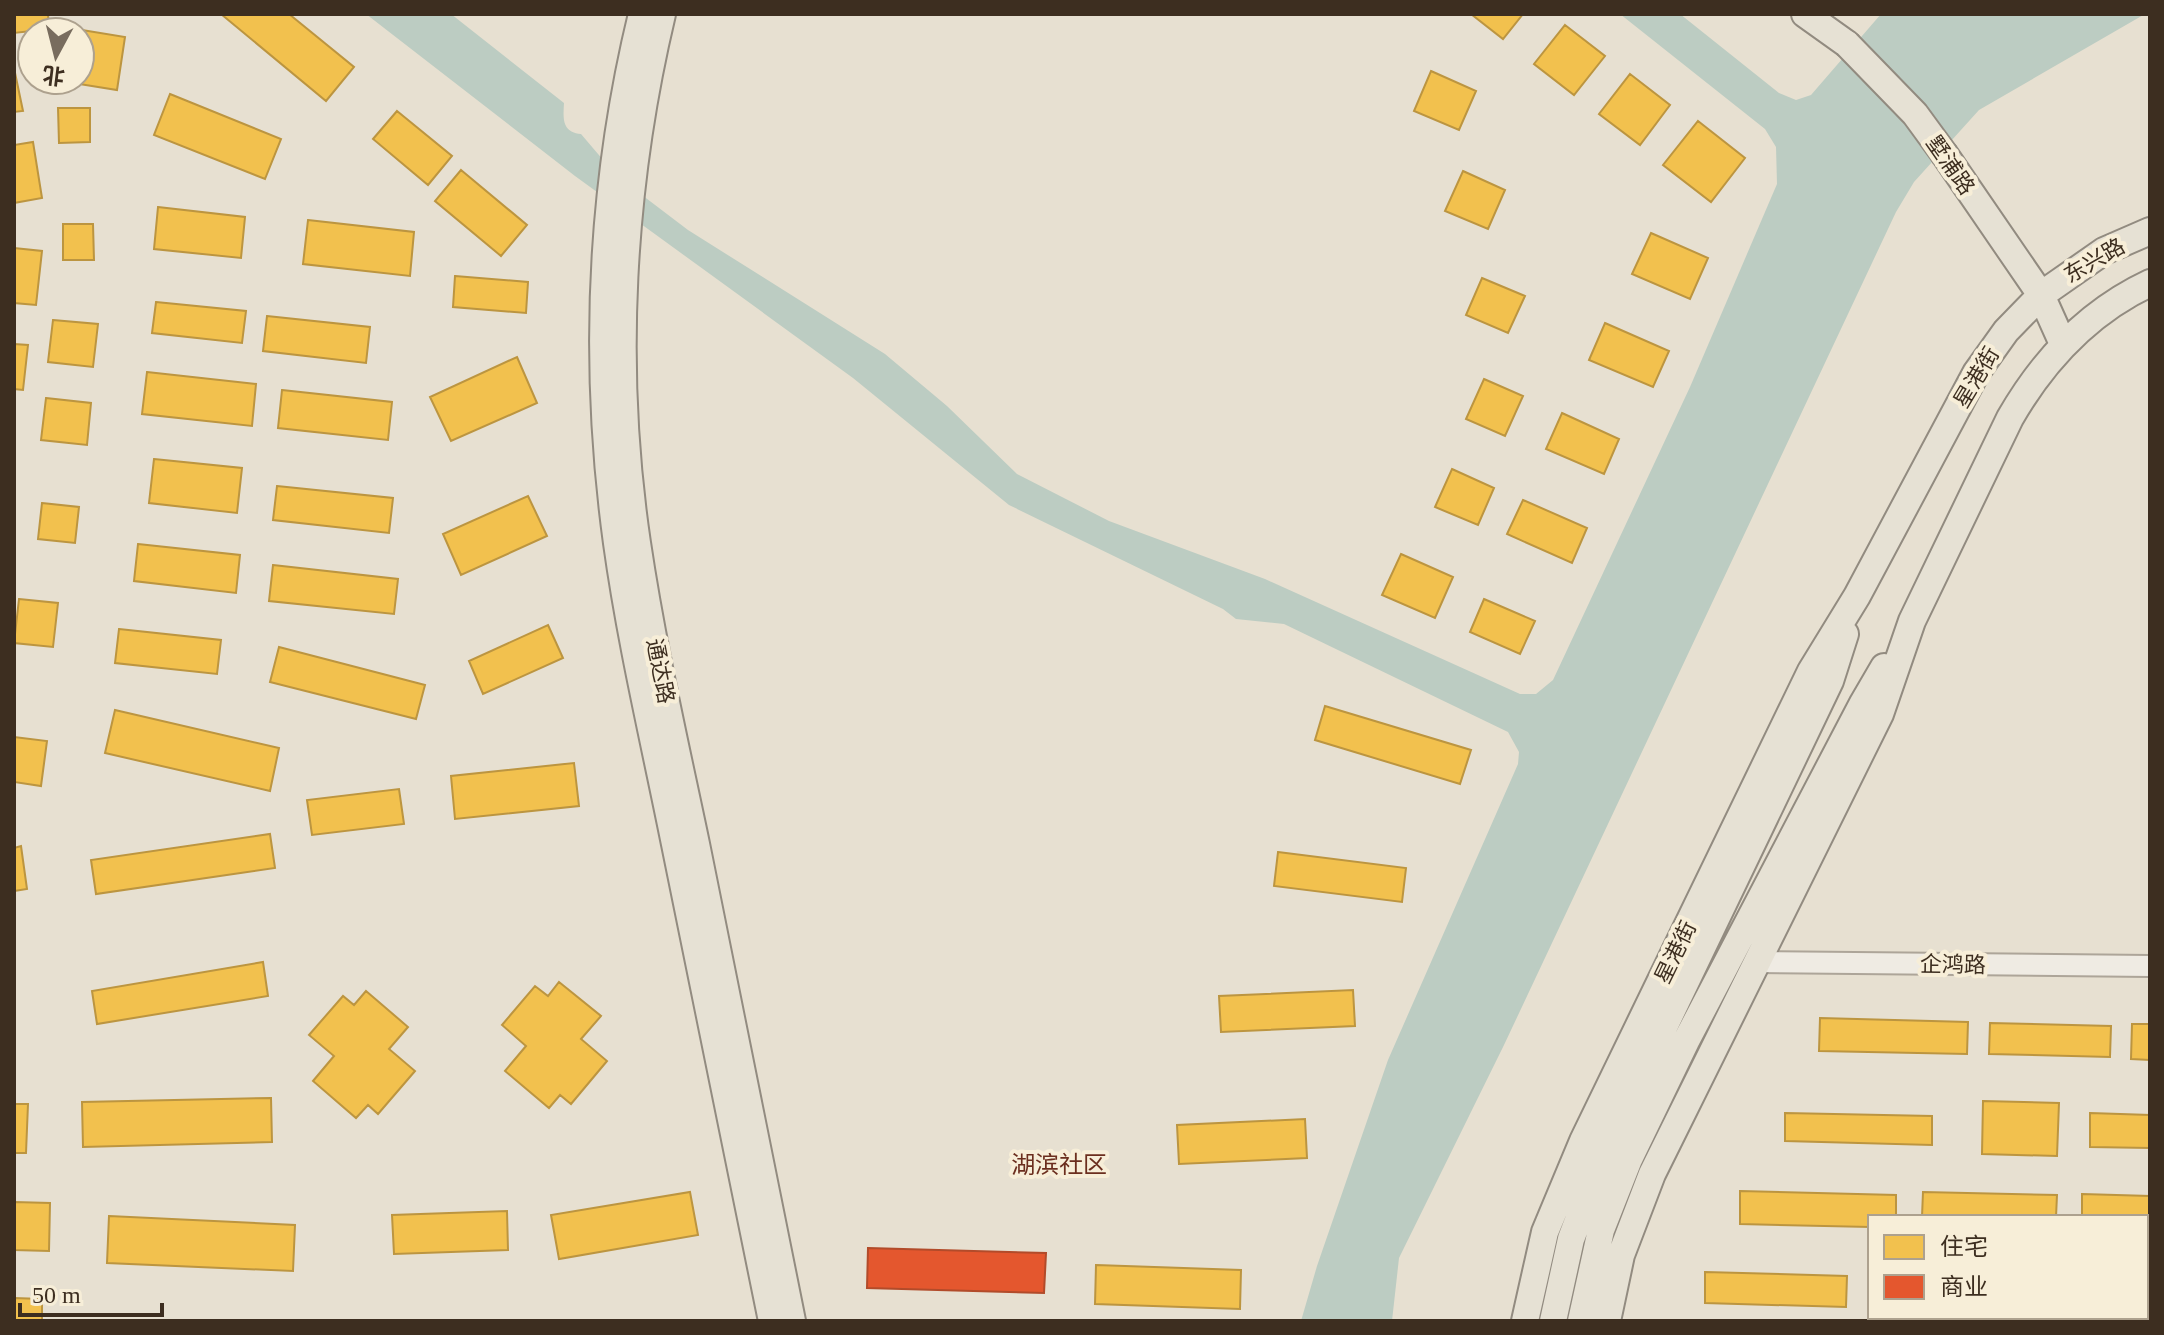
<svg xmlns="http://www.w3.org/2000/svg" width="2164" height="1335" font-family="'Times New Roman','Noto Sans SC',serif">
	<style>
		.water { fill: #bcccc2 }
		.homes { fill: #f2c14e; stroke: #bc9540; stroke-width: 2 }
		.shops { fill: #e4572e; stroke: #b24b2a; stroke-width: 2 }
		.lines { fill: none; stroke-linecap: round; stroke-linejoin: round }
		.minor-casing { stroke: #ada599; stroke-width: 24 }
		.major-casing { stroke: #928b80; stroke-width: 30 }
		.minor { stroke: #efebe3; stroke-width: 20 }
		.major { stroke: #e6e1d4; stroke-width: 26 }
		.major-bridge-casing { stroke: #928b80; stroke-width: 30; stroke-linecap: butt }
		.major-bridge { stroke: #e6e1d4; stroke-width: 26 }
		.labels { text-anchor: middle; stroke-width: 8; stroke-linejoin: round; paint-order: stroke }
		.street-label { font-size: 22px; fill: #3d2e20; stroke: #f7eed8 }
		.neighbourhood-label { font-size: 24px; fill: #6b2e1e; stroke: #f7eed8 }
	</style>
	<rect width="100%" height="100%" fill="#e7e0d1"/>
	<path class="water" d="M 366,14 L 451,14 L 564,103 C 563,119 562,132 581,134 L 604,161 L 634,189 L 688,230 L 885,354 L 947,406 L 1017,474 L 1109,521 L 1265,579 L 1520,694 L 1536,694 L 1553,680 L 1690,387 L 1777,184 L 1776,147 L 1765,129 L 1620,14 L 1680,14 L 1779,93 L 1796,100 L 1811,95 L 1881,14 L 2145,14 L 1979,110 L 1914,182 L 1896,212 L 1504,1045 L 1399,1258 L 1392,1321 L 1301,1321 L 1317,1266 L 1388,1060 L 1518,764 L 1519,752 L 1508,732 L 1284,624 L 1236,619 L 1223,609 L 1009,505 L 853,378 L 575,176 Z"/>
	<path class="homes" d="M 14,14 L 48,14 L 49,29 L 14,33 Z
		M 221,14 L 289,14 L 354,67 L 326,101 Z
		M 1471,14 L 1523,14 L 1503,39 Z
		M 1565,25 L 1605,56 L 1574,95 L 1534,64 Z
		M 82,30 L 125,37 L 117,90 L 73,83 L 74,80 L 80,80 Z
		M 14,68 L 23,111 L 14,112 Z
		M 1431,71 L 1476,91 L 1459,130 L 1414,111 Z
		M 1630,74 L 1670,105 L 1640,145 L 1599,114 Z
		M 170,94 L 281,139 L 265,179 L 154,135 Z
		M 58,108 L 90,108 L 90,142 L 59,143 Z
		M 397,111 L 452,156 L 428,185 L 373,139 Z
		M 1698,121 L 1745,158 L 1711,202 L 1663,165 Z
		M 33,142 L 42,198 L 14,203 L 14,145 Z
		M 461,170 L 527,225 L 501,256 L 435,201 Z
		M 1463,171 L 1505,190 L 1488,229 L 1445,211 Z
		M 158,207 L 245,217 L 241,258 L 154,249 Z
		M 308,220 L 414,232 L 410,276 L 303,264 Z
		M 63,224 L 93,224 L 94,260 L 63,260 Z
		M 1651,233 L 1708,258 L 1690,299 L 1632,274 Z
		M 14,248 L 42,251 L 36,305 L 14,303 Z
		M 455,276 L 528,282 L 526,313 L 453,307 Z
		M 1482,278 L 1525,296 L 1508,333 L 1466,315 Z
		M 156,302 L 246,311 L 242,343 L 152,333 Z
		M 267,316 L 370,327 L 366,363 L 263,351 Z
		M 53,320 L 98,324 L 93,367 L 48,362 Z
		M 1605,323 L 1669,351 L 1653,387 L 1589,360 Z
		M 14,344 L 28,345 L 23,390 L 14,389 Z
		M 517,357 L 537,403 L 451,441 L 430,397 Z
		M 147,372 L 256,384 L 252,426 L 142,414 Z
		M 1484,379 L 1523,396 L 1505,436 L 1466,419 Z
		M 282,390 L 392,402 L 388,440 L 278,428 Z
		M 46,398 L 91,403 L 87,445 L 41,440 Z
		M 1562,413 L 1619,439 L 1604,474 L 1546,449 Z
		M 154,459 L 242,468 L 237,513 L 149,503 Z
		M 1452,469 L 1494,488 L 1478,525 L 1435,507 Z
		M 277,486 L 393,498 L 389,533 L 273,520 Z
		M 528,496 L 547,536 L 461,575 L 443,534 Z
		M 1523,500 L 1587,528 L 1572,563 L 1507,534 Z
		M 42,503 L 79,507 L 75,543 L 38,539 Z
		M 138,544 L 240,555 L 236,593 L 134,581 Z
		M 1401,554 L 1453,577 L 1435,618 L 1382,595 Z
		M 273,565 L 398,579 L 394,614 L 269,601 Z
		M 19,599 L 58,603 L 53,647 L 14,643 Z
		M 1484,599 L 1535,621 L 1520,654 L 1470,632 Z
		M 548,625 L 563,658 L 483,694 L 469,661 Z
		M 119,629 L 221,640 L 217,674 L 115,663 Z
		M 279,647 L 425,685 L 416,719 L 270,682 Z
		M 1325,706 L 1471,750 L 1460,784 L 1315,740 Z
		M 115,710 L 279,748 L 270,791 L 105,753 Z
		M 14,737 L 47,741 L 41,786 L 14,782 Z
		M 574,763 L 579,806 L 455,819 L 451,776 Z
		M 399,789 L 404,824 L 312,835 L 307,800 Z
		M 270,834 L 275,868 L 96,894 L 91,860 Z
		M 21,846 L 27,889 L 14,891 L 14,848 Z
		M 1278,852 L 1406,868 L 1402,902 L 1274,886 Z
		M 263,962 L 268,996 L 97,1024 L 92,991 Z
		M 559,982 L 601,1016 L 581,1039 L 607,1061 L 571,1104 L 560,1095 L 549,1108 L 505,1071 L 526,1046 L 502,1025 L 535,986 L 548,996 Z
		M 1353,990 L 1355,1026 L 1221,1032 L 1219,996 Z
		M 366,991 L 408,1027 L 389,1049 L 415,1071 L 378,1114 L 368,1105 L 356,1118 L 313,1081 L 334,1056 L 309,1035 L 343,996 L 354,1005 Z
		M 1820,1018 L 1968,1022 L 1967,1054 L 1819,1051 Z
		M 1990,1023 L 2111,1026 L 2110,1057 L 1989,1054 Z
		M 2132,1024 L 2150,1024 L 2150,1060 L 2131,1059 Z
		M 271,1098 L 272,1142 L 83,1147 L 82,1102 Z
		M 1983,1101 L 2059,1103 L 2057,1156 L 1982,1154 Z
		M 14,1104 L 28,1104 L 26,1153 L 14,1153 Z
		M 1785,1113 L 1932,1116 L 1932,1145 L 1785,1141 Z
		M 2090,1113 L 2150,1115 L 2150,1148 L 2090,1147 Z
		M 1305,1119 L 1307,1158 L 1179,1164 L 1177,1125 Z
		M 1740,1191 L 1896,1195 L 1896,1217 L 1870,1217 L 1870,1227 L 1740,1224 Z
		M 690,1192 L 698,1235 L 559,1259 L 551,1215 Z
		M 1923,1192 L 2057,1195 L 2056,1217 L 1922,1217 Z
		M 2082,1194 L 2150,1196 L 2150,1227 L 2146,1227 L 2146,1217 L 2082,1217 Z
		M 14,1202 L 50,1203 L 49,1251 L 14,1250 Z
		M 507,1211 L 508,1250 L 394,1254 L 392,1215 Z
		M 109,1216 L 295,1225 L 293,1271 L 107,1263 Z
		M 1096,1265 L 1241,1270 L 1240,1309 L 1095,1304 Z
		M 1705,1272 L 1847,1276 L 1846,1307 L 1705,1303 Z
		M 2146,1282 L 2150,1282 L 2150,1314 L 2146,1313 Z
		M 14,1298 L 42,1299 L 42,1321 L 14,1321 Z"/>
	<path class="shops" d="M 868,1248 L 1046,1253 L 1044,1293 L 867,1288 Z"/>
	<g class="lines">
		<defs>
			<path id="minor" d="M 1756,962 L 2150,966"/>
			<path id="major" d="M 642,14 C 600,187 593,367 617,543 C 631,644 655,744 675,844 C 708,1003 740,1162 772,1321
				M 662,14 C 621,186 611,368 637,543 C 652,644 675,744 696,844 C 728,1003 760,1162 792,1321
				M 1805,14 L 1847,44
				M 1945,155 L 2041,295 L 2063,344
				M 1525,1321 L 1545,1232 L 1583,1141 L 1811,671 L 1857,596 L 1976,373 L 2006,331 L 2041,295 L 2104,251 L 2150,231
				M 1553,1321 L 1571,1239 L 1605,1150 L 1830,681 L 1845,634
				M 1581,1321 L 1601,1230 L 1629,1159 L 1686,1041 L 1863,703 L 1884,667
				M 1607,1321 L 1621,1255 L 1652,1174 L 1880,714 L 1912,621 L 2010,418 C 2044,359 2088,312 2150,283"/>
		</defs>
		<use href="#minor" class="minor-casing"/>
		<use href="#major" class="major-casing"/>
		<use href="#minor" class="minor"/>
		<use href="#major" class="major"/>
		<defs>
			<path id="major-bridge" d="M 1847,44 L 1915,114 L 1945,155"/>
		</defs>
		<use href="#major-bridge" class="major-bridge-casing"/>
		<use href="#major-bridge" class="major-bridge"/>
	</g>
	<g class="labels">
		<g class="street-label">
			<text transform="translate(1951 165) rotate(55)" y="8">墅浦路</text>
			<text transform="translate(2094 260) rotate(-30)" y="8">东兴路</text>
			<text transform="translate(1976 377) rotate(-59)" y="8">星港街</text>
			<text transform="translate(661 671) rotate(79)" y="8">通达路</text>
			<text transform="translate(1675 952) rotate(-64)" y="8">星港街</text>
			<text transform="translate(1953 964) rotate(1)" y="8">企鸿路</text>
		</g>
		<g class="neighbourhood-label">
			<text x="1059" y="1173">湖滨社区</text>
		</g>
	</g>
	<rect width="2164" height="1335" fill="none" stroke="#3d2e20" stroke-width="32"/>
	<rect x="1868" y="1215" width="280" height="104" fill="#f7eed8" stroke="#ada18e" stroke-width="2"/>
	<rect x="1884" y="1235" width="40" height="24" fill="#f2c14e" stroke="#ada18e" stroke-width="2"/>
	<text x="1940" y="1255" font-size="24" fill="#3d2e20">住宅</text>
	<rect x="1884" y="1275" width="40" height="24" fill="#e4572e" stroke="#ada18e" stroke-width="2"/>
	<text x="1940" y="1295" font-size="24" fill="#3d2e20">商业</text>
	<g transform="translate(56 56) rotate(187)"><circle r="38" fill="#f7eed8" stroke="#ada18e" stroke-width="2"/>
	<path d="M0-6L14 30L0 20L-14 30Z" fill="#786c5e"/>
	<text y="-12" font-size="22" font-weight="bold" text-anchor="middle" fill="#3d2e20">北</text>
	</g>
	<path d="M20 1303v12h142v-12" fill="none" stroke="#3d2e20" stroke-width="4"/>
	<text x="32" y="1303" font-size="24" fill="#3d2e20" stroke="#f7eed8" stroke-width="6" paint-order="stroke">50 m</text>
</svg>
